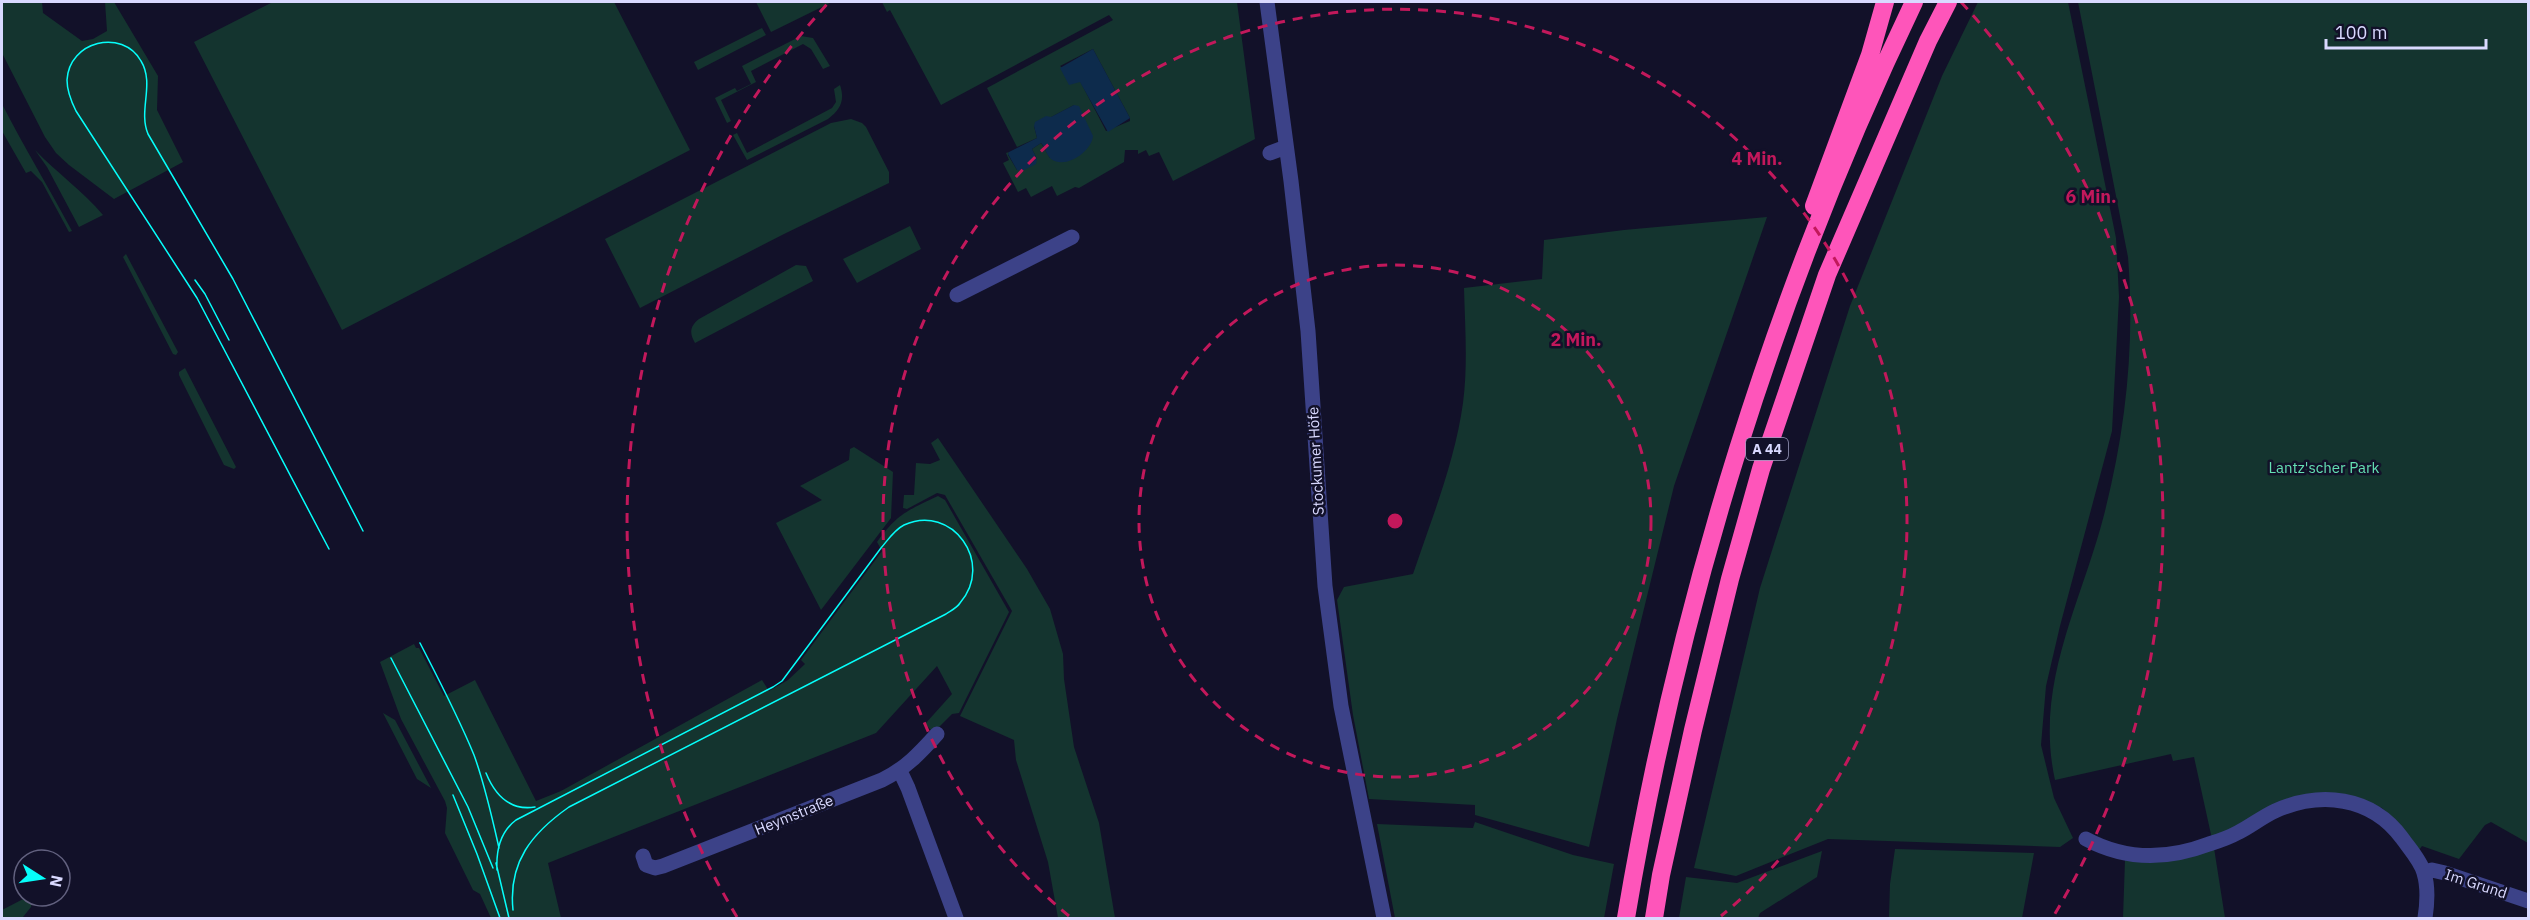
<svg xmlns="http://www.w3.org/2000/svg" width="2530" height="920" font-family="'IBM Plex Sans',sans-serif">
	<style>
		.green { fill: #14342f; fill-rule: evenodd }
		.water { fill: #0d2b4c }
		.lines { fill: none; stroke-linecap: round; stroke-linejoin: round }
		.minor { stroke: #3c4288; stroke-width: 15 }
		.highway { stroke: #fe55ba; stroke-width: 18 }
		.tram { stroke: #06fefa; stroke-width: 1.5 }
		.ring { fill: none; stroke: #c2185b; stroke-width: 3; stroke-dasharray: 10 8 }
		.labels { text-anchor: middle; stroke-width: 5; stroke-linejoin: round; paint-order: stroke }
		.shield { fill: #121129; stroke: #9d9dbf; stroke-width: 1.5 }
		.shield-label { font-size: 14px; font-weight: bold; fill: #d9d9ff }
		.street-label { font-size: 15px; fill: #d9d9ff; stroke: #121129 }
		.park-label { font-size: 15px; fill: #64e0b3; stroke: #121129 }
		.centre { fill: #c2185b; stroke: #121129; stroke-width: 3 }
		.ring-label { font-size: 18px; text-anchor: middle; font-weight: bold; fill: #c2185b; stroke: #121129; stroke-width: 5; stroke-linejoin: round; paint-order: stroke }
	</style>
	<rect width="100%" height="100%" fill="#121129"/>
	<path class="green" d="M 2,2 L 42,2 L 43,13 L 82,41 L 93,39 L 107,31 L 105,2 L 114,2 L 158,76 L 157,110 L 183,162 L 114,199 L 69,165 L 56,153 L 45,137 L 2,53 Z
		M 273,2 L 614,2 L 690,150 L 342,330 L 194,42 Z
		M 756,2 L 832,2 L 771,32 Z
		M 882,2 L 1237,2 L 1255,139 L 1173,181 L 1159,152 L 1149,156 L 1146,150 L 1138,154 L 1138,150 L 1125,150 L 1124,162 L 1079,188 L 1075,187 L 1057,196 L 1052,186 L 1031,197 L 1026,188 L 1018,192 L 1003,163 L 1009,160 L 1006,153 L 1009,152 L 1008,155 L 1017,170 L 1037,159 L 1032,149 L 1041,143 L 1050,158 L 1074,105 L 1034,126 L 1037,138 L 1017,147 L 987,88 L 1113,20 L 1109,15 L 941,105 L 890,10 L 887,12 ZM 1093,49 L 1130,118 L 1130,121 L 1106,131 L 1080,81 L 1060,66 Z
		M 1978,2 L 2068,2 L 2116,238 L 2119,297 L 2112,431 L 2060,626 L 2046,686 L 2041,745 L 2054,798 L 2073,838 L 2060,847 L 1828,839 L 1736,876 L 1694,868 L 1760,588 L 1850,306 L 1942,76 Z
		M 2078,2 L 2528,2 L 2528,843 L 2491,822 L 2485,825 L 2459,859 L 2422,846 L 2419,850 L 2400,826 L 2382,808 L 2358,798 L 2335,793 L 2212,839 L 2194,757 L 2173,761 L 2171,754 L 2055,780 C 2034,684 2081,604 2104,515 C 2126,429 2135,344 2128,257 Z
		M 762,28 L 766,35 L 698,70 L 694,62 Z
		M 801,36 L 813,38 L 830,66 L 823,69 L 811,49 L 803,44 L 751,71 L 756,82 L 721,100 L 731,121 L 727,123 L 715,98 L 735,88 L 737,91 L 751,84 L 742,66 Z
		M 840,85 C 845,100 841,109 828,119 L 747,160 L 733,135 L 737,133 L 747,153 L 832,108 L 836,102 L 834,89 Z
		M 2,104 C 24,147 49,188 72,231 L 69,232 L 42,182 L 31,171 L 26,173 L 2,131 Z
		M 851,119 L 862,123 L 866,127 L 889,172 L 889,183 L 784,234 L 640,308 L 605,239 L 831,123 Z
		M 35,150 C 57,173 83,191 103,215 L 79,227 L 47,167 Z
		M 1767,217 L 1674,486 L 1617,719 L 1589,847 L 1475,815 L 1475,805 L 1369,799 L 1353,715 L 1337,600 L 1344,587 L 1413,574 C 1432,518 1455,461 1463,403 C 1468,365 1465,326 1464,288 L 1542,279 L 1544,240 L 1624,230 Z
		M 910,226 L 921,249 L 857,283 L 843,259 Z
		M 126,254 L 178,352 L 176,355 L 173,354 L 123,257 Z
		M 796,265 L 806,266 L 813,281 L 695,343 C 689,333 690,326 699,319 Z
		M 185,368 L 236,467 L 234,469 L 224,465 L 179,375 L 179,372 Z
		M 938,438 L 1027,569 L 1050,609 L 1063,654 L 1064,679 L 1074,747 L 1099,823 L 1115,918 L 1058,918 L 1048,862 L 1016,760 L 1014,740 L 960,716 L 1012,611 L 945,495 L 937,493 L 907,509 L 903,508 L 904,495 L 914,495 L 916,463 L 930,464 L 940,460 L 931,443 Z
		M 854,447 L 893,472 L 891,518 L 821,610 L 776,523 L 822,500 L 800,486 L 849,460 L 850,449 Z
		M 938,496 L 945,500 L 1009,612 L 959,713 L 952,714 L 936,730 L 931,730 L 925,724 L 952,694 L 937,666 L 876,733 L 548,863 L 561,918 L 491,918 L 480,894 L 473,890 L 445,833 L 447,808 L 445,801 L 401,719 L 380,662 L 414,644 L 416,648 L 419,648 L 444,696 L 475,680 L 536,801 L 561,791 L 762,680 L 769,691 L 788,680 L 805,664 L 801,660 L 882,551 L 877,542 C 898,513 907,511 938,496 Z
		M 383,713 L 395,720 L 431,788 L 417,779 Z
		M 1475,822 L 1573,855 L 1614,864 L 1604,918 L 1395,918 L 1377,824 L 1473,828 Z
		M 2214,848 L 2225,918 L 2123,918 L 2125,860 C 2157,862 2185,863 2214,848 Z
		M 1895,849 L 2034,853 L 2022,918 L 1889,918 L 1890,884 Z
		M 1822,851 L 1817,877 L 1760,913 L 1758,918 L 1679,918 L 1686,877 L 1737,883 Z
		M 29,896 L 33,896 L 31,907 L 23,917 L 2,918 L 2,910 Z"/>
	<path class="water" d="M 1093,49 L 1130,118 L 1108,132 L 1080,82 L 1069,85 L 1060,68 Z
		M 1074,105 L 1079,106 L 1093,136 C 1092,151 1066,170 1051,159 C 1047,156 1045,147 1041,143 L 1032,149 L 1037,159 L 1036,164 L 1022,171 L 1017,170 L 1008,154 L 1009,152 L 1037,138 L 1034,126 L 1035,122 L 1046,116 L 1051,117 Z"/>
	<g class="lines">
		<path class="minor" d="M 1267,2 L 1291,181 L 1308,331 L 1325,586 L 1341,706 L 1384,918
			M 1270,153 L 1286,147
			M 957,295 L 1072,237
			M 900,771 L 908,788 L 956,918
			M 2086,839 C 2125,860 2167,860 2209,844 C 2219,841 2230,837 2239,832 C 2251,826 2262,817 2275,811 C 2320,791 2371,796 2402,838 C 2409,848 2421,861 2424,873 C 2428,886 2427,905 2425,918
			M 643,856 L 646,865 L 655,868 L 663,866 L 882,780 C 905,769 920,753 937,734
			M 2424,872 L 2432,870 L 2445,873 L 2528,901"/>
		<path class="highway" d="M 1814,206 L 1870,55 L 1885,2
			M 1626,918 C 1679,602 1775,291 1914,2
			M 1654,918 L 1661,875 L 1693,730 L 1730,579 L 1761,469 L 1827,275 L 1928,41 L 1948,2"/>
		<path class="tram" d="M 195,280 L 205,294 L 229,340
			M 329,549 L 197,298 L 76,111 C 71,101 67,91 67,80 C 69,41 122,28 141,61 C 155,84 138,110 148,134 L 233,279 L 363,531
			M 420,643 C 439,680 458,716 474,755 C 485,785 492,817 499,848
			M 391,658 L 468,807 L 493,868
			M 486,773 C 495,795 510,811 535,807
			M 453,795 L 477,854 L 500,918
			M 496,863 L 509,918
			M 497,870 C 496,851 500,832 516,820 L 773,687 L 782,681 L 881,548 C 888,540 894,530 904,525 C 952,503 995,563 960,603 C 957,608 950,611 946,614 L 569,807 C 532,833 508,862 513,910"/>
	</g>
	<g class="ring">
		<circle cx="1395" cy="521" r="256"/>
		<path d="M1069 916A512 512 0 1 1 1721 916"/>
		<path d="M737 917A768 768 0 0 1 829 2M1961 2A768 768 0 0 1 2053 917"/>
	</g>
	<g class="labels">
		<rect class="shield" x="1746" y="438" width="42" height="22" rx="4.5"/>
		<g class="shield-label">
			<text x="1767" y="454">A 44</text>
		</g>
		<g class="street-label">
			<text transform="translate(1316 461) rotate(-93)" y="5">Stockumer Höfe</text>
			<text transform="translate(794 815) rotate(-22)" y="5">Heymstraße</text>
			<text transform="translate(2476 884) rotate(18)" y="5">Im Grund</text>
		</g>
		<g class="park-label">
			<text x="2324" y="473">Lantz'scher Park</text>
		</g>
	</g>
	<circle cx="1395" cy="521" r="9" class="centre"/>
	<g class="ring-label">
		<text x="1757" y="165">4 Min.</text>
		<text x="2091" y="203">6 Min.</text>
		<text x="1576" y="346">2 Min.</text>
	</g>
	<rect width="2530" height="920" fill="none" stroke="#d9d9ff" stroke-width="6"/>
	<g transform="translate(42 878) rotate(102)"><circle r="28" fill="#121129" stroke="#62617f" stroke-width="1.5"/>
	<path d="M0-4.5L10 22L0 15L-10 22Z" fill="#06fefa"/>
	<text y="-9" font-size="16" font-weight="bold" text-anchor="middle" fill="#d9d9ff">N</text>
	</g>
	<path d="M2326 39v9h160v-9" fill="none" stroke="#d9d9ff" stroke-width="3"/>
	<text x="2335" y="39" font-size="18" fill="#d9d9ff" stroke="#121129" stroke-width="4.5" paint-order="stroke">100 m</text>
</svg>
